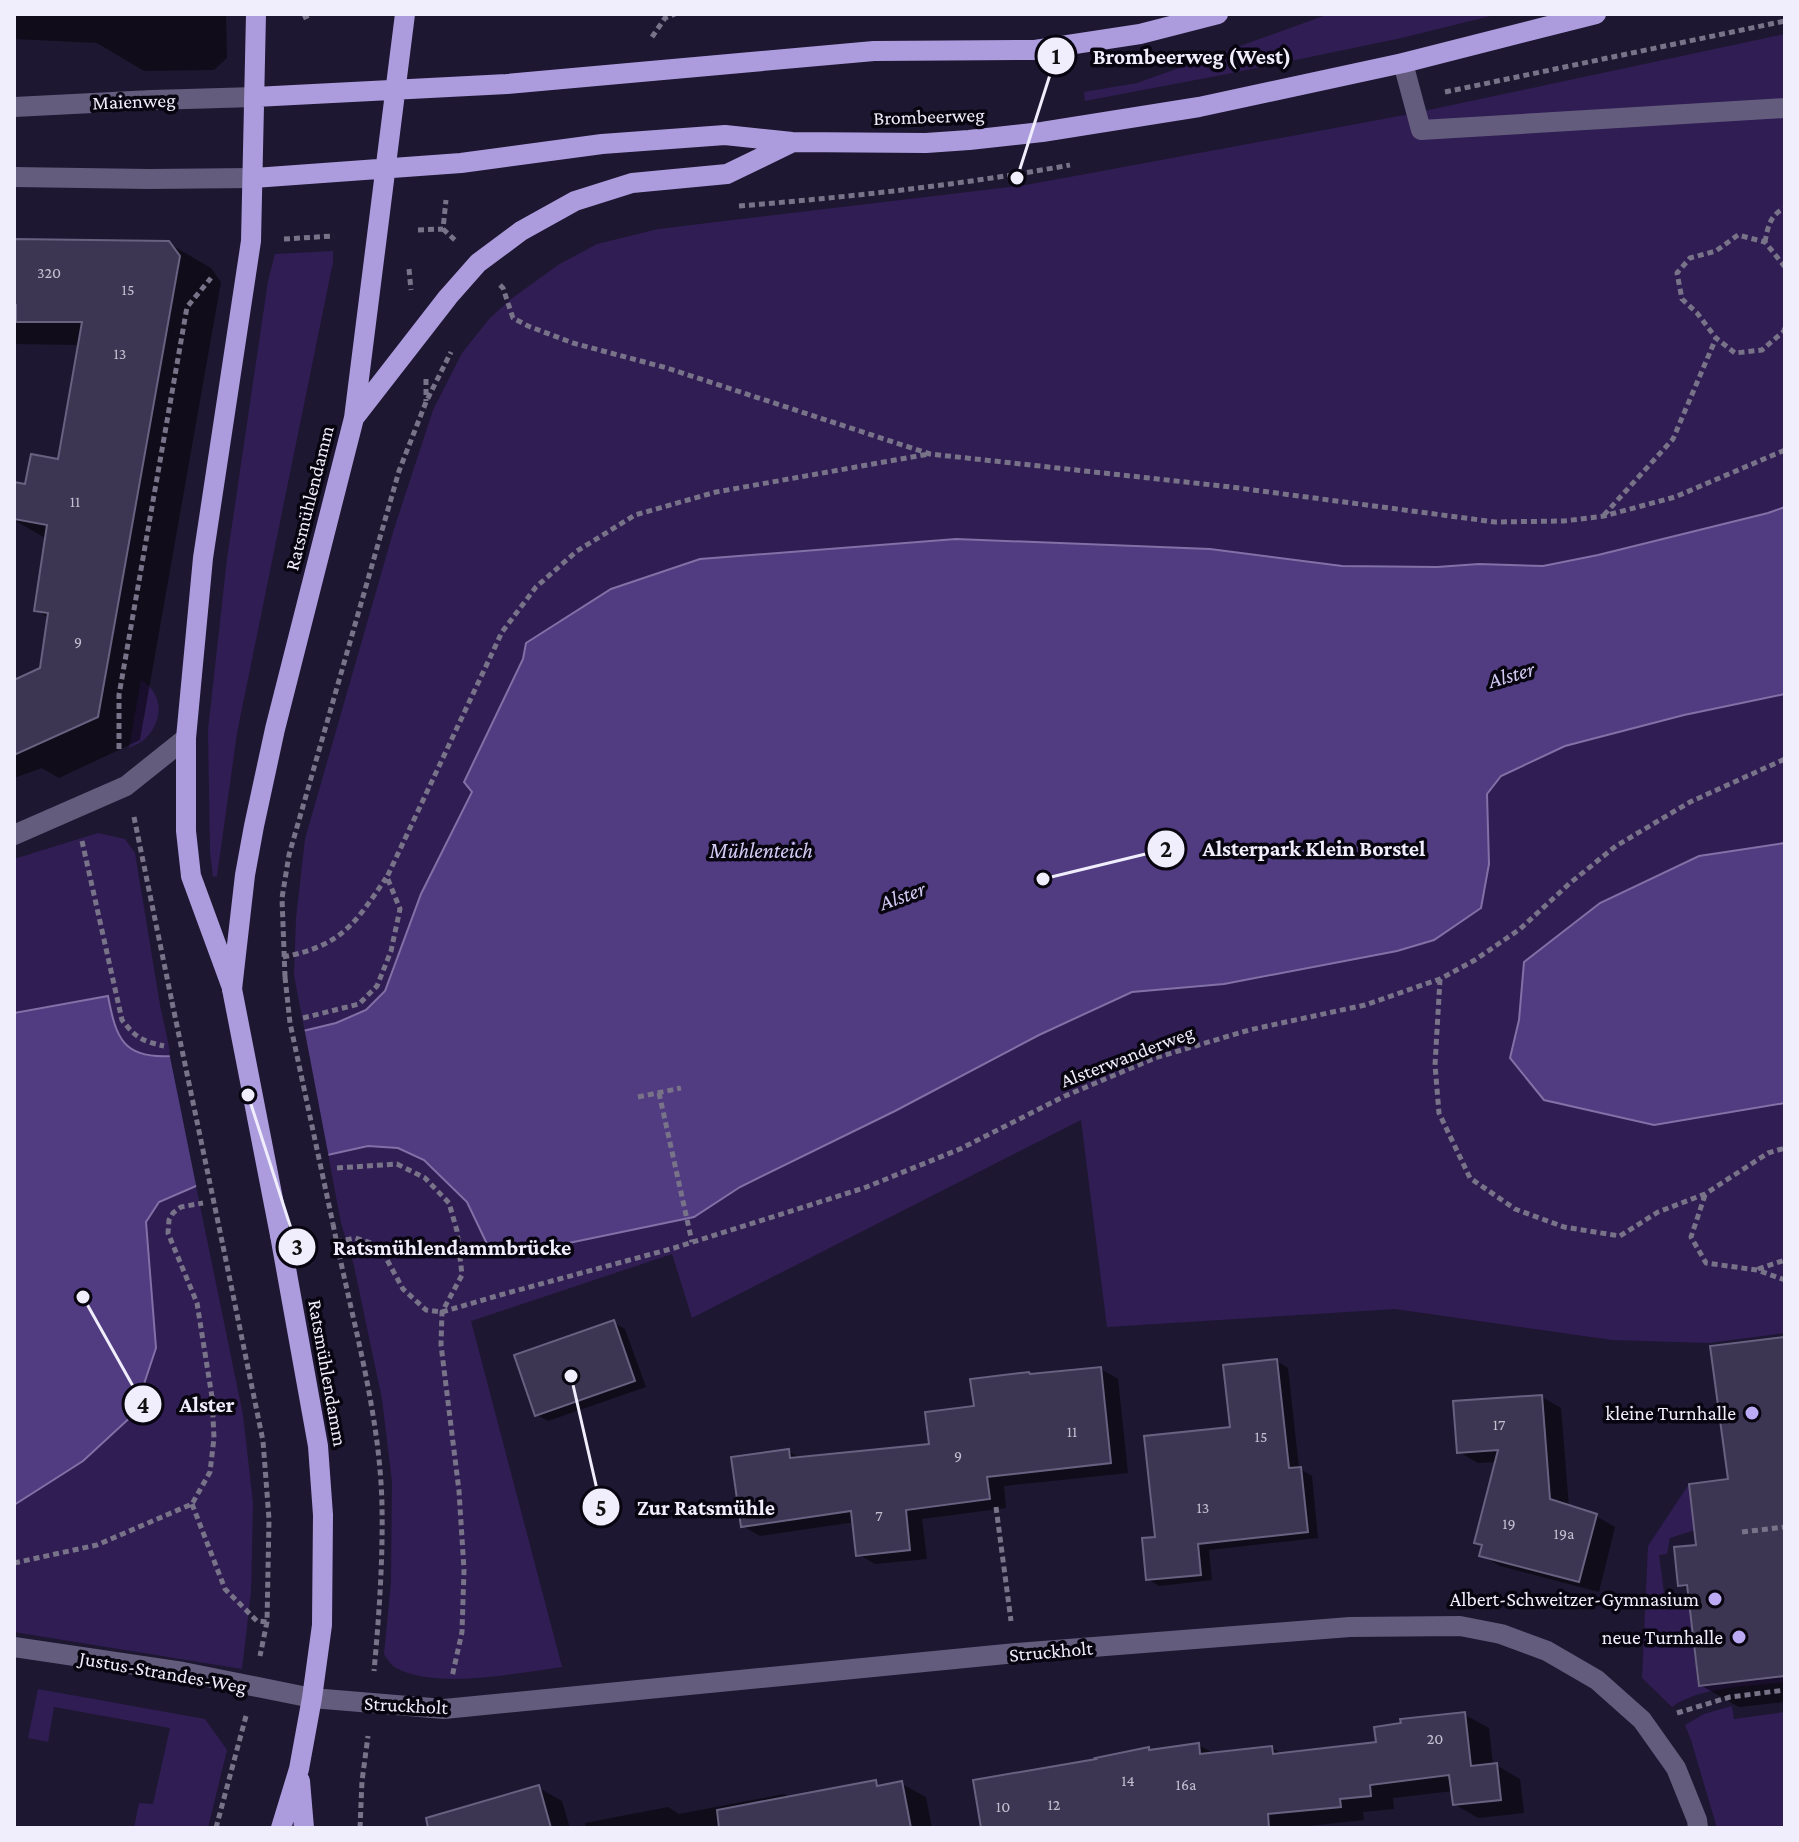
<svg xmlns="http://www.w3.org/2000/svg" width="1799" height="1842" font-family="'Crimson Pro',serif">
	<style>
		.green { fill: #301d54 }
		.water { fill: #513c81; stroke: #8171a6; stroke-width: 2 }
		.pier { fill: #1e1731 }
		.shadow { fill: #0007 }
		.building { fill: #3d3652; stroke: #686180; stroke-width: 2 }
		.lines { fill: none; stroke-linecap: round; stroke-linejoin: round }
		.path { stroke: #787388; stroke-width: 5; stroke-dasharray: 6 4; stroke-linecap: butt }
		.minor { stroke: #635c7c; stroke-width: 20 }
		.major { stroke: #ac9cde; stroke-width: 20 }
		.path-bridge { stroke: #787388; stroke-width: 5; stroke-dasharray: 6 4; stroke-linecap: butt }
		.major-bridge { stroke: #ac9cde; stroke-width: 20 }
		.poi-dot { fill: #bcaaf5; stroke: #080510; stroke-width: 3 }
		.labels { text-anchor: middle; stroke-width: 7; stroke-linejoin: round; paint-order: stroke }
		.number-label { font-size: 16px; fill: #c3c0d2 }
		.street-label { font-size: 20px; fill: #f0eefc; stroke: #080510 }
		.poi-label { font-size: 20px; fill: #f0eefc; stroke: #080510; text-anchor: end }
		.water-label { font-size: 22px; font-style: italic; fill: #d4cbf4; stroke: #080510 }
		.leader { fill: none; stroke: #f0eefc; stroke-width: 3 }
		.callout-dot { fill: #f0eefc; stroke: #080510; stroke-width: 3 }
		.mark-label { font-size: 24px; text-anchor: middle; font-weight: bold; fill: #111 }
		.callout-label { font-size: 22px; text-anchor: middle; font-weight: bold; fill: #f0eefc; stroke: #080510; stroke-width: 7; stroke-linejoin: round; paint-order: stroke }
	</style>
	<rect width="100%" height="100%" fill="#1e1731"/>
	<path class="green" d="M 1329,14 L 1499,14 L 1397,39 L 1227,74 L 1085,101 L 1084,92 L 1137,83 Z
		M 1785,34 L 1785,1333 L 1708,1343 L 1612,1340 L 1395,1309 L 1107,1327 L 1081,1120 L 692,1318 L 672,1254 L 471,1321 L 562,1667 C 516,1673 438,1690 396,1668 C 391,1665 387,1659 384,1654 L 391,1582 L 392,1482 L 382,1399 L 354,1266 L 341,1223 L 294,975 L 296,918 L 305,839 L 394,529 L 433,410 L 462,353 L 490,318 L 511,299 L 558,265 L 597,244 L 658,229 L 1026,185 L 1405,115 Z
		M 333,251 L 333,262 L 237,733 L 217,876 L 213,877 L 210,851 L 208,730 L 227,559 L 268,281 L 275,254 Z
		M 141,680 C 163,693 164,719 146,738 C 142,742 135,745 129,748 Z
		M 98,833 L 125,839 L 135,853 L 160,1005 L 171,1056 C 123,1059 116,1038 108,996 L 14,1013 L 14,859 Z
		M 196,1186 L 243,1415 L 253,1503 L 251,1592 L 242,1669 L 14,1632 L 14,1505 L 16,1504 L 147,1246 L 146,1222 L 159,1202 Z
		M 1689,1484 L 1695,1530 L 1670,1538 L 1667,1554 L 1659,1555 L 1666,1607 L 1689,1603 L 1698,1686 L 1785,1676 L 1785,1682 C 1753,1686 1698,1687 1672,1707 L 1642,1678 L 1648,1546 Z
		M 38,1689 L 205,1719 L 227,1750 L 208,1828 L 134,1828 L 139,1803 L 153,1804 L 170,1728 L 54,1707 L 48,1742 L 28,1738 Z
		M 1732,1706 L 1734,1719 L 1785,1712 L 1785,1828 L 1717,1828 L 1691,1740 L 1685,1725 L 1704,1714 Z"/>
	<path class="water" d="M 1785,507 L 1785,694 L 1684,715 L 1565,746 L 1501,776 L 1487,794 L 1489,864 L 1481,908 L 1434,940 L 1397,951 L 1224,984 L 1132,992 L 1039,1035 L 895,1111 L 740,1187 L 694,1217 L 511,1255 L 487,1244 L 467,1202 L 424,1160 L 398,1148 L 368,1146 L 332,1154 L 196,1186 L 159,1202 L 146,1222 L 156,1348 L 134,1414 L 83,1461 L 14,1505 L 14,1013 L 108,996 C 116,1038 123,1059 171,1056 L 307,1030 L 336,1023 L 366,1010 L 385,991 L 421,894 L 472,792 L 464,782 L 523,659 L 526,643 L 611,589 L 700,559 L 956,539 L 1210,549 L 1342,566 L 1437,567 L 1479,564 L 1543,566 L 1598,555 L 1768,513 Z
		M 1785,843 L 1785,1103 L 1654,1125 L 1544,1100 L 1510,1058 L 1519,1020 L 1524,962 L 1600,903 L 1699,856 Z"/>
	<path class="pier" d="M 304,1027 L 329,1158 L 197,1190 L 169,1052 Z"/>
	<path class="shadow" d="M 14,14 L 226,14 L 227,58 L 214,70 L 144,71 L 97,43 L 14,39 Z
		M 14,242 L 168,243 L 211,268 L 221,282 L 140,740 L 59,778 L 42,768 L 14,778 L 14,683 L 42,670 L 49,618 L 36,610 L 47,539 L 14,520 L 14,488 L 27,486 L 59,461 L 80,345 L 14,344 Z
		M 614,1323 L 625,1329 L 646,1387 L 548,1421 L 537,1415 Z
		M 1785,1339 L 1785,1702 L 1739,1707 L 1700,1685 L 1689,1590 L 1680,1585 L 1730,1481 Z
		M 1277,1361 L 1288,1368 L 1299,1468 L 1312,1476 L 1318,1538 L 1209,1550 L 1212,1580 L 1159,1586 L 1148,1579 L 1157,1538 Z
		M 1101,1369 L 1118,1379 L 1128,1473 L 1004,1486 L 1006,1508 L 922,1519 L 927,1559 L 875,1564 L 858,1554 L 855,1522 L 760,1536 L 743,1526 L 788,1451 L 802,1459 L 932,1446 L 976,1407 L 1033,1376 Z
		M 1542,1397 L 1561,1408 L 1569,1507 L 1596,1516 L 1615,1527 L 1599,1592 L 1500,1566 L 1481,1555 L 1484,1547 L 1476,1542 L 1497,1462 L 1478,1463 L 1459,1452 Z
		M 1465,1715 L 1489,1728 L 1493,1765 L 1496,1765 L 1520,1779 L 1524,1813 L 1478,1818 L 1454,1804 L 1453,1791 L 1393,1798 L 1394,1809 L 1363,1812 L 1364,1820 L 1291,1828 L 983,1828 L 1098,1761 L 1148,1749 L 1153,1752 L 1199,1745 L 1215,1754 L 1272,1748 L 1284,1755 L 1378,1744 Z
		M 876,1783 L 883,1787 L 902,1784 L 926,1797 L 932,1828 L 586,1828 L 585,1823 L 668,1807 L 679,1814 L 784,1794 L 792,1798 Z
		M 539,1788 L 562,1801 L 570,1828 L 453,1828 Z"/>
	<path class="building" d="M 14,239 L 169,241 L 180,256 L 98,717 L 14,755 L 14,680 L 40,668 L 48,613 L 34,611 L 47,525 L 14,519 L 14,482 L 25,484 L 31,454 L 58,459 L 82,322 L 16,322 L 16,305 L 14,305 Z
		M 614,1320 L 635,1381 L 535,1416 L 514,1355 Z
		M 1785,1337 L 1785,1676 L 1699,1686 L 1687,1585 L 1678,1586 L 1674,1547 L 1696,1545 L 1689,1484 L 1728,1479 L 1710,1346 Z
		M 1277,1359 L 1289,1468 L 1301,1467 L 1308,1532 L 1198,1544 L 1201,1575 L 1146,1580 L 1142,1538 L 1155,1537 L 1144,1436 L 1230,1427 L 1223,1365 Z
		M 1101,1367 L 1111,1463 L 987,1477 L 990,1499 L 906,1510 L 910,1550 L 856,1556 L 851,1511 L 741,1527 L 731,1457 L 789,1449 L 790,1458 L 929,1444 L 925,1412 L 974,1406 L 970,1379 L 1029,1372 L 1030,1374 Z
		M 1542,1395 L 1550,1499 L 1597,1514 L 1579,1582 L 1479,1556 L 1482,1545 L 1474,1543 L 1498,1450 L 1457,1453 L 1453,1401 Z
		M 1465,1712 L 1471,1766 L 1497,1763 L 1501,1800 L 1453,1805 L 1449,1775 L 1370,1785 L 1371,1796 L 1340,1799 L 1341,1807 L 1268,1814 L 1269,1828 L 981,1828 L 973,1780 L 1096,1759 L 1095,1758 L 1149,1747 L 1149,1750 L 1199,1743 L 1200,1754 L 1272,1746 L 1273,1754 L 1376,1742 L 1374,1727 L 1401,1723 L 1400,1719 Z
		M 876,1780 L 877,1786 L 902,1781 L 911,1828 L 719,1828 L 717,1810 Z
		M 539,1785 L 551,1828 L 428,1828 L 426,1818 Z"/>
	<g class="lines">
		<path class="path" d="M 303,18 L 312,14
			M 652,37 L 665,18 L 675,14
			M 1445,92 L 1785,21
			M 739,206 C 850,197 961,185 1070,165
			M 443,229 L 456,241
			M 418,230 L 443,229 L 446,200
			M 284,239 L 334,236
			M 1765,242 C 1768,226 1770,215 1785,208
			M 1785,267 L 1765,242 L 1738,235 L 1716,251 L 1690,258 L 1677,273 L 1682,299 L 1697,313 L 1716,338 L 1735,353 L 1762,350 L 1784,331 L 1785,327
			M 409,269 L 411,290
			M 500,285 L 503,288 L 513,318 L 528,326 L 573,343 L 667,368 L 930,454 L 1231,487 L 1495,522 L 1564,521 L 1604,516 L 1675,497 L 1785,450
			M 426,379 L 426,401
			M 1604,515 L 1673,439 L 1716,338
			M 119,749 L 119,695 L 187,307 L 211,278
			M 134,817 L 172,1002
			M 82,841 L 122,1020 C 136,1038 142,1041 164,1046
			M 283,957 C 341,946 355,924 386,878
			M 285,977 L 282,898 L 289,855 L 399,471 L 426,402 L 451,352
			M 1440,979 L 1435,1065 L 1439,1113 L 1470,1178 L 1515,1209 L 1564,1227 L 1620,1236 L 1658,1212 L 1705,1194 L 1768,1153 L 1785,1148
			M 303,1018 L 359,1004 L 377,986 L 391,951 L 400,909 L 387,877 L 502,632 L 536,587 L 577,551 L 635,515 L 716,492 L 929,454
			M 659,1093 L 692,1242
			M 638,1097 L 681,1088
			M 337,1168 L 397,1164 L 425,1178 L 449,1203 L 457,1231 L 462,1275 L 442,1312 L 441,1345 L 459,1491 L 464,1570 L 462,1632 L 452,1677
			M 1705,1195 L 1691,1237 L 1706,1263 L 1757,1270 L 1785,1280
			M 333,1224 C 351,1317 380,1411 382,1506 C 383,1560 379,1617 374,1671
			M 336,1242 L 355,1238 L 371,1243 L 386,1258 L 403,1289 L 426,1310 L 442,1312 L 500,1295 L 674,1248 L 864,1188 L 960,1149 L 1065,1096 L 1155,1058 L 1249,1030 L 1365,1005 L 1440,979 L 1475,960 L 1520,929 L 1570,883 L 1616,846 L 1690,802 L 1785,759
			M 223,1246 L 263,1441 L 269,1519 L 267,1622 L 260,1656
			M 1758,1269 L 1785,1260
			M 192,1504 L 225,1589 L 257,1621 L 267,1622
			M 996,1507 L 1011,1621
			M 1742,1532 L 1785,1527
			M 14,1563 L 97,1545 L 192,1504 L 210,1472 L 214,1438 L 212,1397 L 197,1303 L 168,1233 L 169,1220 L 173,1213 L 181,1207 L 203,1203
			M 1677,1713 L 1730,1697 L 1785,1690
			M 216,1828 L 246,1716
			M 360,1828 L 362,1781 L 368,1736"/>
		<path class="minor" d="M 1403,63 L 1421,130 L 1785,108
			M 14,107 L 152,100 L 255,97
			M 14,177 L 149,179 L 253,178
			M 14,835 L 126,786 L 186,738
			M 14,1647 L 183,1672 L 312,1698 L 444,1709 L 1016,1653 L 1350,1627 L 1460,1626 L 1501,1634 L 1547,1651 L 1597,1680 L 1642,1720 L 1676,1768 L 1697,1820 L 1698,1828"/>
		<path class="major" d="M 255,97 L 507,84 L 874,51 L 1035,50 L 1140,34 L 1218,14
			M 253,178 L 461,163 L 602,144 L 725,135 L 792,142 L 926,143 L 969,140 L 1042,132 L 1199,107 L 1403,63 L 1596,14
			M 354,418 L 448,297 L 478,263 L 521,231 L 575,201 L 632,183 L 727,174 L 791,143
			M 231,985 L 191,876 L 186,831 L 186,738 L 203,558 L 251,241 L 256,14
			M 232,989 L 245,875 L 254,826 L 275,729 L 354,418 L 405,14
			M 280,1235 L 318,1446 L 323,1515 L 322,1625 L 312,1698 L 299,1769 L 281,1828
			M 300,1781 L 304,1828"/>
		<path class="path-bridge" d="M 285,977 L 290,1023 L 333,1224
			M 172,1002 L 223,1246"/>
		<path class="major-bridge" d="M 232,989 L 280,1235"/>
	</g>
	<g class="poi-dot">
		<circle cx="1752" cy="1413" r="8"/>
		<circle cx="1715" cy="1599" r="8"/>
		<circle cx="1739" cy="1637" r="8"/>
	</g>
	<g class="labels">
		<g class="number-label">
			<text x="49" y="278">320</text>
			<text x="128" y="295">15</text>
			<text x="120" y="359">13</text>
			<text x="75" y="507">11</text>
			<text x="78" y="647">9</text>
			<text x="1499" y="1430">17</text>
			<text x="1072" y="1437">11</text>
			<text x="1261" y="1442">15</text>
			<text x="958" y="1461">9</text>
			<text x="1203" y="1513">13</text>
			<text x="879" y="1521">7</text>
			<text x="1509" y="1529">19</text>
			<text x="1564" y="1539">19a</text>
			<text x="1435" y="1744">20</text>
			<text x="1128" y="1786">14</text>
			<text x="1186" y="1790">16a</text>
			<text x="1054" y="1810">12</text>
			<text x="1003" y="1812">10</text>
		</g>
		<g class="street-label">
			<text transform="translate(134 101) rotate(-2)" y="7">Maienweg</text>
			<text transform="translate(929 116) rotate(-2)" y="7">Brombeerweg</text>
			<text transform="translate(309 498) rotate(-76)" y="7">Ratsmühlendamm</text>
			<text transform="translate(1127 1056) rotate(-21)" y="7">Alsterwanderweg</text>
			<text transform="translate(328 1373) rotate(80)" y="7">Ratsmühlendamm</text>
			<text transform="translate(1051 1651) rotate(-5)" y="7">Struckholt</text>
			<text transform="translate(163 1672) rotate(10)" y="7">Justus-Strandes-Weg</text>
			<text transform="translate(406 1705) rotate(3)" y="7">Struckholt</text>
		</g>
		<g class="poi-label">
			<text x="1736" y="1420">kleine Turnhalle</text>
			<text x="1699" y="1606">Albert-Schweitzer-Gymnasium</text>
			<text x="1723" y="1644">neue Turnhalle</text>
		</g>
		<g class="water-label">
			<text transform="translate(1511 674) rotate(-16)" y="8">Alster</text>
			<text x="761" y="858">Mühlenteich</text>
			<text transform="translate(902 895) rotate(-20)" y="8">Alster</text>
		</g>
	</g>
	<path class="leader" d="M1017 178L1056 56M1043 879L1166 849M248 1095L297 1247M83 1297L143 1404M571 1376L601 1507"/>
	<g class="callout-dot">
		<circle cx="1017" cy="178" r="8"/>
		<circle cx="1043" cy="879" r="8"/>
		<circle cx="248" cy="1095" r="8"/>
		<circle cx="83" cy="1297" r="8"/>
		<circle cx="571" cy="1376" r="8"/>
		<circle cx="1056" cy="56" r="20"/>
		<circle cx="1166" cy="849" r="20"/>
		<circle cx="297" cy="1247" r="20"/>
		<circle cx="143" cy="1404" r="20"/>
		<circle cx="601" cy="1507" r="20"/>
	</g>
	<g class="mark-label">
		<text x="1056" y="64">1</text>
		<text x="1166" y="857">2</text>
		<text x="297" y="1255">3</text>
		<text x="143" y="1413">4</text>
		<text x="601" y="1516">5</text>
	</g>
	<g class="callout-label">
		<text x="1192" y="64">Brombeerweg (West)</text>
		<text x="1314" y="856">Alsterpark Klein Borstel</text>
		<text x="452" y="1255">Ratsmühlendammbrücke</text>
		<text x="207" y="1412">Alster</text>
		<text x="706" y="1515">Zur Ratsmühle</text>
	</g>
	<rect width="1799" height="1842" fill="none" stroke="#f0eefc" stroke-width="32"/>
</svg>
